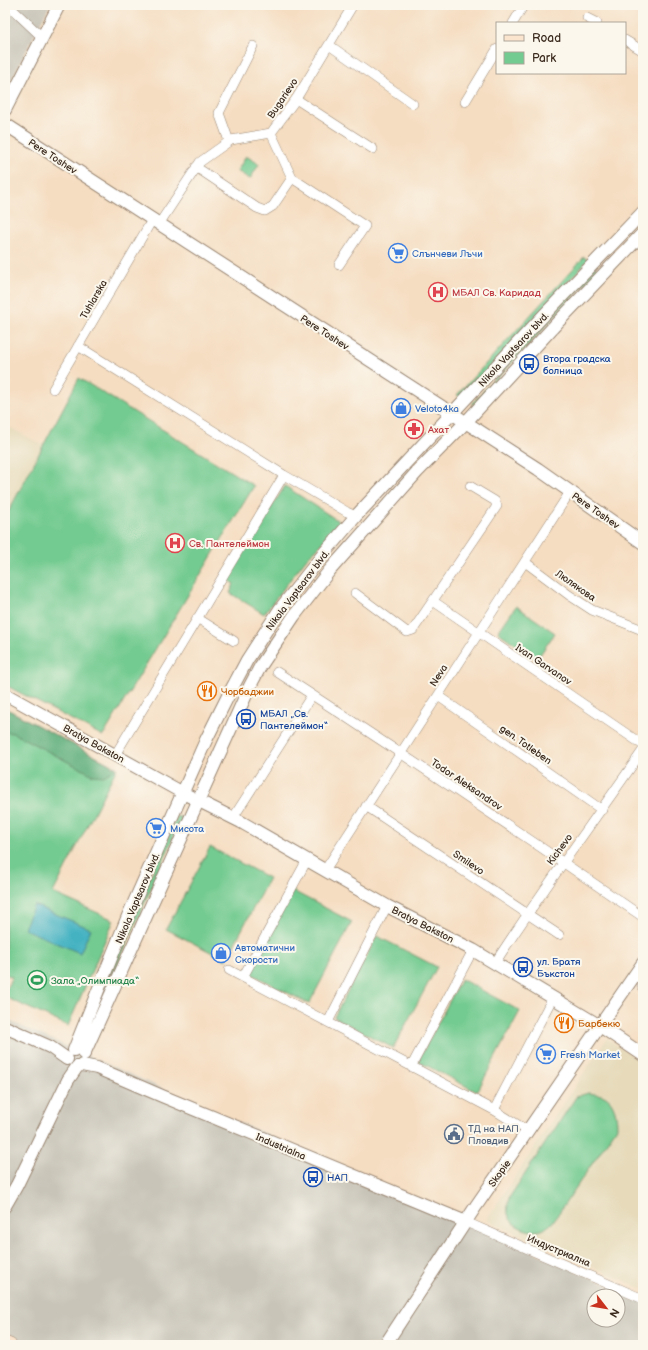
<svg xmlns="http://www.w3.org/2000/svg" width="648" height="1350" font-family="'Balsamiq Sans',sans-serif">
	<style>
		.built { fill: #e6daba }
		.industrial { fill: #c8c4b8; fill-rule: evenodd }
		.green { fill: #73cb91; stroke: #577a58 }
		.forest { fill: #5eaf7b; stroke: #4c6c4c }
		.water { fill: #45b2c2; stroke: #406e70 }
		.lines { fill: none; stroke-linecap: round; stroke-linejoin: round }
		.minor-casing { stroke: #988470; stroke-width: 10 }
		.tertiary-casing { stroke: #988470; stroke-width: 14 }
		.secondary-casing { stroke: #988470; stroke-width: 14 }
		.minor { stroke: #fff; stroke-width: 9 }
		.tertiary { stroke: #fff; stroke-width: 12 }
		.secondary { stroke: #fbe5cf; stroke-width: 13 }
		.labels { text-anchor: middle; stroke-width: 4; stroke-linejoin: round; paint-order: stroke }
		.street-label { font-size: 10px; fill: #3b2a1e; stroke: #fbf7ec }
		.shop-label { font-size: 10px; fill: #366cbe; stroke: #fbf7ec; text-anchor: start }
		.health-label { font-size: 10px; fill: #be3a42; stroke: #fbf7ec; text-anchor: start }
		.transit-label { font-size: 10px; fill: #164399; stroke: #fbf7ec; text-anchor: start }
		.food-label { font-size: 10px; fill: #c56008; stroke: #fbf7ec; text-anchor: start }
		.leisure-label { font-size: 10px; fill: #27864d; stroke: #fbf7ec; text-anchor: start }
		.service-label { font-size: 10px; fill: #4e5e75; stroke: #fbf7ec; text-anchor: start }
	</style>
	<rect width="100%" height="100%" fill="#fbf7ec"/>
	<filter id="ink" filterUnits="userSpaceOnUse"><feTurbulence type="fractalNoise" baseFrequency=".025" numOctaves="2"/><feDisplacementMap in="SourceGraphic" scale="8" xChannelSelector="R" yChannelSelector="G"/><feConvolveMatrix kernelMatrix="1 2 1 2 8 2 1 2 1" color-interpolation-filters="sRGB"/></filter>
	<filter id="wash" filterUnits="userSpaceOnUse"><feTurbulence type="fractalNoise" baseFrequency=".012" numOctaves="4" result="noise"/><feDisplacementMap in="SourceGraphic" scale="16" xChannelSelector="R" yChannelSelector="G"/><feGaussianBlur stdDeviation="0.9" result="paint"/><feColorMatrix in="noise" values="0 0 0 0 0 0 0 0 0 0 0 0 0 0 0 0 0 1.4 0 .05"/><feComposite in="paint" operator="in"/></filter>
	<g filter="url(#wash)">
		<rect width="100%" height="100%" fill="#f5ddc1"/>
		<path class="built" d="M 5,425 L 43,445 L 5,518 Z
			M 607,1038 L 643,1063 L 643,1289 L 486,1220 Z"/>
		<path class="industrial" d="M 5,5 L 50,5 L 5,92 Z
			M 5,1019 L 643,1300 L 643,1345 L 5,1345 ZM 594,1296 L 618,1296 L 618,1320 L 594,1320 Z"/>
		<path class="green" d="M 246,156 L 259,164 L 250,179 L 237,171 Z
			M 584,257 L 588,260 L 462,398 L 457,395 Z
			M 594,266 L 598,270 L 473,405 L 472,404 L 502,370 L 518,348 Z
			M 79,378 L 254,486 L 103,736 L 5,685 L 5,518 Z
			M 285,486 L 343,524 L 307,558 L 264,614 L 230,593 L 234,584 L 226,579 Z
			M 516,606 L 555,633 L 537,659 L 498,632 Z
			M 5,708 L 117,768 L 53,893 L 114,920 L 68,1026 L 5,997 L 5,991 L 12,977 L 5,974 Z
			M 177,816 L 182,818 L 89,1030 L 84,1027 Z
			M 210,847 L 269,878 L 226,960 L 166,929 Z
			M 293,891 L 352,922 L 309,1004 L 250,973 Z
			M 377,936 L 437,967 L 393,1048 L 334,1017 Z
			M 461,979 L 520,1011 L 477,1092 L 418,1061 Z
			M 588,1093 C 593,1094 600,1094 604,1096 C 615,1101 617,1117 617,1127 L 552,1223 C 547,1227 543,1231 536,1231 C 526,1232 510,1225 508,1214 C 507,1210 508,1203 509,1198 L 576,1097 Z"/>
		<path class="forest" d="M 5,708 L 117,768 L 104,776 L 93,775 L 13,733 L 5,732 Z"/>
		<path class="water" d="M 34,905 L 91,929 L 80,953 L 24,929 Z"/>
	</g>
	<g filter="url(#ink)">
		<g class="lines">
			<defs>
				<path id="minor" d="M 8,5 L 42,37
					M 587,18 L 597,23
					M 513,23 L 524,5
					M 625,40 L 643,51
					M 329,45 L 413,104
					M 296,99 L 373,149
					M 465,102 L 497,49
					M 271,133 L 292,178 L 365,226 L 339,265
					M 229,141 L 219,113 L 253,46
					M 196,167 L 257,208 L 265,211 L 273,206 L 292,178
					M 159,224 L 200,162 L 231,140 L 271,133 L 296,99 L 353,5
					M 78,346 L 284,475 L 347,512 L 356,516
					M 53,389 L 152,220
					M 525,562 L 569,595 L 592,610 L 640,629
					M 355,593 L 407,632 L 413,630 L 497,506 L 495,501 L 470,486
					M 433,601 L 643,745
					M 197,618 L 234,641
					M 277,672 C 400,752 522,834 643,917
					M 438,696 L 602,810
					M 115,755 L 284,475
					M 366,806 L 559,935
					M 233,818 L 312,695
					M 325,870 L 570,492
					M 495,963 C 542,890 594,821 643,750
					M 229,970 L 494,1110 L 528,1131
					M 243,977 L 307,860
					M 642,986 L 643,987
					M 328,1022 L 387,906
					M 411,1067 L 473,950
					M 494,1110 L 553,997
					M 466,1222 L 643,1299"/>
				<path id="tertiary" d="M 5,110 L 59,5
					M 5,124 L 538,469 L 643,543
					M 5,694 L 183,793 L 241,822 L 387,906 L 473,950 L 600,1026 L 643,1055
					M 5,1027 L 50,1047 L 67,1059
					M 74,1050 L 128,916 L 206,740 L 230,692 L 247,660 L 280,609 L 325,552 L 356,516 L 544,315 L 643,212
					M 84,1054 L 250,686 L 260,667 L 294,616 L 330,570 L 417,472 L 466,422 L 557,323 L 643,233
					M 82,1065 L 97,1068 L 162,1096 L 466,1222
					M 5,1206 L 17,1185 L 68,1080 L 77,1067
					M 385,1345 L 476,1206 L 643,963"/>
				<path id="secondary" d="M 5,1343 L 10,1345"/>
			</defs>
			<use href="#minor" class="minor-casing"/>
			<use href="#tertiary" class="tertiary-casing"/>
			<use href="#secondary" class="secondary-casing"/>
			<use href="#minor" class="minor"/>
			<use href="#tertiary" class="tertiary"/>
			<use href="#secondary" class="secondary"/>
		</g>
	</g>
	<defs>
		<symbol id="supermarket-ring" viewBox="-11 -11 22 22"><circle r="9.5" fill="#fbf7ec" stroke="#3f7fe0" stroke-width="1.5"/><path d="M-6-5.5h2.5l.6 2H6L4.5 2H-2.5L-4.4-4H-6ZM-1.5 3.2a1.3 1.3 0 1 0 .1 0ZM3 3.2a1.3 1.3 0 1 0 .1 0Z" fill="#3f7fe0"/></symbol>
		<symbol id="hospital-ring" viewBox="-11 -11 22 22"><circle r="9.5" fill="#fbf7ec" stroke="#e0444e" stroke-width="1.5"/><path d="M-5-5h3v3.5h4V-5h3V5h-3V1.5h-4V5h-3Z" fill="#e0444e"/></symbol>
		<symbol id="bus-ring" viewBox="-11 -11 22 22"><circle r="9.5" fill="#fbf7ec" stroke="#1a4fb4" stroke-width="1.5"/><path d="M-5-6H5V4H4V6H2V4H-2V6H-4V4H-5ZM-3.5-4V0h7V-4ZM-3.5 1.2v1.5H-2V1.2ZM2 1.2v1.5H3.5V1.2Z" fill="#1a4fb4"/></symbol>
		<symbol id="shop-ring" viewBox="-11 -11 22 22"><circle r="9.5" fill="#fbf7ec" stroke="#3f7fe0" stroke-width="1.5"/><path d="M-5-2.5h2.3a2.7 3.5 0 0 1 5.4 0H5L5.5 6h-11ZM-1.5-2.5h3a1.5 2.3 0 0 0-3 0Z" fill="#3f7fe0"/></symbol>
		<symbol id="pharmacy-ring" viewBox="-11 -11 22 22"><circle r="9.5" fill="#fbf7ec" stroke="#e0444e" stroke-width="1.5"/><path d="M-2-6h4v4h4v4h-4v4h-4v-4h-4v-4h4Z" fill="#e0444e"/></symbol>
		<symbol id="restaurant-ring" viewBox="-11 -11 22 22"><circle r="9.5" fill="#fbf7ec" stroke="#e8710a" stroke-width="1.5"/><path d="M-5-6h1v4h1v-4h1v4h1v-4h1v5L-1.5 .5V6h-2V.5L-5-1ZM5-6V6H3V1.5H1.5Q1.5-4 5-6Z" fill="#e8710a"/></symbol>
		<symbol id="stadium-ring" viewBox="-11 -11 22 22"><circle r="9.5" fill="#fbf7ec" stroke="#2e9e5b" stroke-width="1.5"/><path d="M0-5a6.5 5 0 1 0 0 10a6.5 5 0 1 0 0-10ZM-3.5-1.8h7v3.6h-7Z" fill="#2e9e5b"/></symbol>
		<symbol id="civic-ring" viewBox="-11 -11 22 22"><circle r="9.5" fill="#fbf7ec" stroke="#5c6f8a" stroke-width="1.5"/><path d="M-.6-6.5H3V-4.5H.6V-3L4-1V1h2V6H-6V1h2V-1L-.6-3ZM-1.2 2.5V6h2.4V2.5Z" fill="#5c6f8a"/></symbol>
	</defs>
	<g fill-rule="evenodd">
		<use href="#supermarket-ring" x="387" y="242" width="22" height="22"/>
		<use href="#hospital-ring" x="427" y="281" width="22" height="22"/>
		<use href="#bus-ring" x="518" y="353" width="22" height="22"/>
		<use href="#shop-ring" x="390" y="397" width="22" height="22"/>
		<use href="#pharmacy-ring" x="403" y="418" width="22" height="22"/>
		<use href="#hospital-ring" x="164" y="532" width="22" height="22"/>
		<use href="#restaurant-ring" x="196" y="680" width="22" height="22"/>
		<use href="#bus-ring" x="235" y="708" width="22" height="22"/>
		<use href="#supermarket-ring" x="145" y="817" width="22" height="22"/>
		<use href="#shop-ring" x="210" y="942" width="22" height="22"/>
		<use href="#bus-ring" x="512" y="956" width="22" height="22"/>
		<use href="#stadium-ring" x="26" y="969" width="22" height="22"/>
		<use href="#restaurant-ring" x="553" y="1012" width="22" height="22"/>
		<use href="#supermarket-ring" x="535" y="1043" width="22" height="22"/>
		<use href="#civic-ring" x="443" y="1123" width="22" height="22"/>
		<use href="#bus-ring" x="302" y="1166" width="22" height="22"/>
	</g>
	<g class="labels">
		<g class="street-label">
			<text transform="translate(282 98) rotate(-56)" y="4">Bugarievo</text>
			<text transform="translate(53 156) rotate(33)" y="4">Pere Toshev</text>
			<text transform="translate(93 299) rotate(-60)" y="4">Tuhlarska</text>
			<text transform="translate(325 332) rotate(33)" y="4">Pere Toshev</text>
			<text transform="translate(513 349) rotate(-47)" y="4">Nikola Vaptsarov blvd.</text>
			<text transform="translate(596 510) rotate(35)" y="4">Pere Toshev</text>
			<text transform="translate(576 585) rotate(35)" y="4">Люлякова</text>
			<text transform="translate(297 590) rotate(-53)" y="4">Nikola Vaptsarov blvd.</text>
			<text transform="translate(544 664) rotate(34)" y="4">Ivan Garvanov</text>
			<text transform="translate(438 675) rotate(-57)" y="4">Neva</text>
			<text transform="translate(94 743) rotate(29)" y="4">Bratya Bakston</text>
			<text transform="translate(526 744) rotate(35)" y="4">gen. Totleben</text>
			<text transform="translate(467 784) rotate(34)" y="4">Todor Aleksandrov</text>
			<text transform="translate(559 849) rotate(-54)" y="4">Kichevo</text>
			<text transform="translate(469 862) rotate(34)" y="4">Smilevo</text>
			<text transform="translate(137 898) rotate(-67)" y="4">Nikola Vaptsarov blvd.</text>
			<text transform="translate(423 924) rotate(27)" y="4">Bratya Bakston</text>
			<text transform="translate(281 1146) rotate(23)" y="4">Industrialna</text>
			<text transform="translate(499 1173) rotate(-55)" y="4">Skopie</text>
			<text transform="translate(559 1250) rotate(23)" y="4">Индустриална</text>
		</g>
		<g class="shop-label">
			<text x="412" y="257">Слънчеви Лъчи</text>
			<text x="415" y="412">Veloto4ka</text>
			<text x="170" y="832">Мисота</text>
			<text x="235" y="951">Автоматични<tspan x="235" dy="12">Скорости</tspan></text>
			<text x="560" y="1058">Fresh Market</text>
		</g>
		<g class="health-label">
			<text x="452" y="296">МБАЛ Св. Каридад</text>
			<text x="428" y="433">Ахат</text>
			<text x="189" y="547">Св. Пантелеймон</text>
		</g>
		<g class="transit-label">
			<text x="543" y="362">Втора градска<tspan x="543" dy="12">болница</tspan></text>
			<text x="260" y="717">МБАЛ „Св.<tspan x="260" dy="12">Пантелеймон“</tspan></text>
			<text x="537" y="965">ул. Братя<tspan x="537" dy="12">Бъкстон</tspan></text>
			<text x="327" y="1181">НАП</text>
		</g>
		<g class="food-label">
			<text x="221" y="695">Чорбаджии</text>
			<text x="578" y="1027">Барбекю</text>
		</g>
		<g class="leisure-label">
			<text x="51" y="984">Зала „Олимпиада“</text>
		</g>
		<g class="service-label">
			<text x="468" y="1132">ТД на НАП<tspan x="468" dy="12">Пловдив</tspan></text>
		</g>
	</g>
	<rect width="648" height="1350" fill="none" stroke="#fbf7ec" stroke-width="20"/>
	<rect x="496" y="22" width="130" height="52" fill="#fbf7ec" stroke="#aea59a"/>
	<rect x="504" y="35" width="20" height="6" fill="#fbe5cf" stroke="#aea59a"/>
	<text x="532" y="42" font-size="12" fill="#3b2a1e">Road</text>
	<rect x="504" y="52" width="20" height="12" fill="#73cb91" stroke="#aea59a"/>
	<text x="532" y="62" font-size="12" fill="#3b2a1e">Park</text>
	<g transform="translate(606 1308) rotate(121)"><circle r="19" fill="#fbf7ec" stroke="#aea59a"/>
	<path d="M0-3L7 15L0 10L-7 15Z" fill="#c8321e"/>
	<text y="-6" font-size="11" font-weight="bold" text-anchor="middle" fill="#3b2a1e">N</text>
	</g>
</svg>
